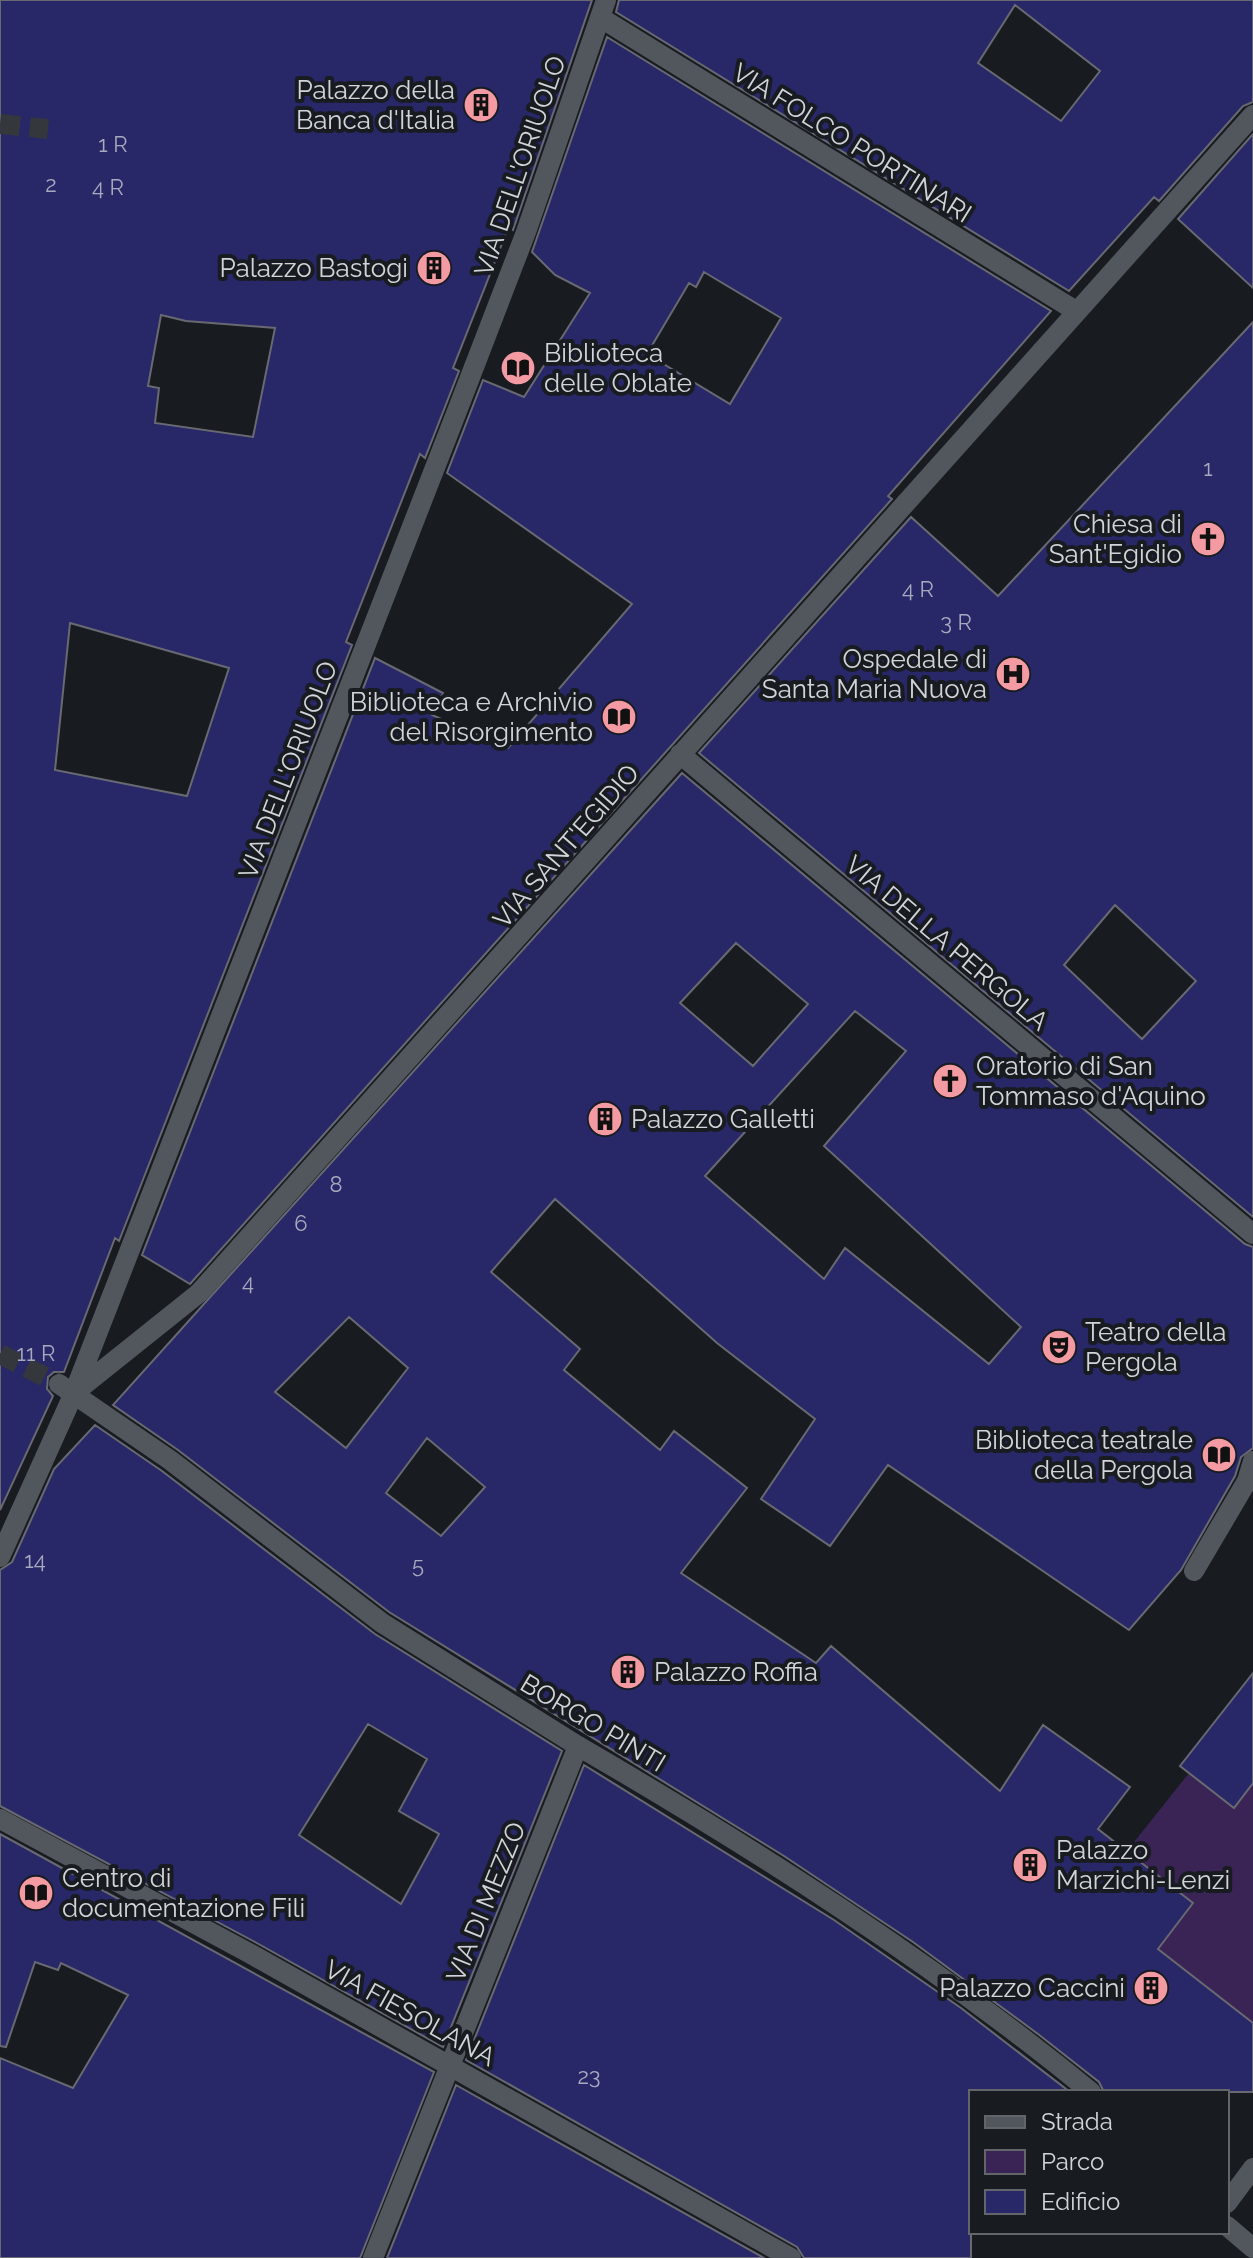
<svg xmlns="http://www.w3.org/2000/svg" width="1253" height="2258" font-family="Raleway,sans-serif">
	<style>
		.green { fill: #3a2355 }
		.building { fill: #282768; stroke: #686971; stroke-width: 2; fill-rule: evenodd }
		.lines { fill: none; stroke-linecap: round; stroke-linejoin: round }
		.pedestrian-tunnel { stroke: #34383c; stroke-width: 20; stroke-dasharray: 20 10; stroke-linecap: butt }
		.service { stroke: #52575d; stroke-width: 20 }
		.pedestrian { stroke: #52575d; stroke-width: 20 }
		.minor { stroke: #52575d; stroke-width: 20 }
		.labels { text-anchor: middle; stroke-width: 8; stroke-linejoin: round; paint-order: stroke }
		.number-label { font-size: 22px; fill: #a7a9bc }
		.poi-label { font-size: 26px; fill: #d1d4d8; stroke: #181c21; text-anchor: end }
		.street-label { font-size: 26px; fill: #d1d4d8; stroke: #181c21 }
	</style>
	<rect width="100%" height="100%" fill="#181c21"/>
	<path class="green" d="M 1189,1773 L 1234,1807 L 1253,1783 L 1253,2023 L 1158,1949 L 1193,1902 L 1127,1851 Z"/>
	<path class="building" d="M 0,0 L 592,0 L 513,230 L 509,226 L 453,368 L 459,371 L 425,458 L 420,454 L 346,642 L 352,645 L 119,1241 L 115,1238 L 64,1372 L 54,1372 L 48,1377 L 47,1389 L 53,1396 L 0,1510 ZM 161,315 L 186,321 L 275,328 L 253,437 L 155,423 L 159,388 L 148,386 ZM 70,623 L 229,668 L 187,796 L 55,770 Z
		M 619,0 L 1253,0 L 1253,102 L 1243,106 L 1159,201 L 1154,197 L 1069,291 L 616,12 ZM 1015,5 L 1100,71 L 1061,121 L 978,63 Z
		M 607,37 L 1051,311 L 888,496 L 892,499 L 190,1284 L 142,1255 L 375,658 L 443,693 L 432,715 L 508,748 L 632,604 L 447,473 L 483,380 L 524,397 L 590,293 L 555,275 L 532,252 ZM 704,272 L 781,318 L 730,404 L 647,354 L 689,283 L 696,287 Z
		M 1253,134 L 1253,288 L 1178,219 Z
		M 1253,322 L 1253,1217 L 699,753 L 911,517 L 998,596 ZM 1115,905 L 1196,981 L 1142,1039 L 1064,965 Z
		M 682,773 L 1245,1244 L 1253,1247 L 1253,1448 L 1241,1457 L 1235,1476 L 1181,1570 L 1129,1630 L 888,1465 L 830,1546 L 761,1499 L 815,1419 L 717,1343 L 555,1199 L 491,1272 L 580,1349 L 564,1370 L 660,1450 L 674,1431 L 747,1488 L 681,1573 L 816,1663 L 831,1646 L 1000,1791 L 1043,1725 L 1130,1787 L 1098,1829 L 1193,1903 L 1158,1949 L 1253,2023 L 1253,2092 L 1104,2092 L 1099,2082 L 1038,2034 L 913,1942 L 784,1856 L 389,1612 L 178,1450 L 113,1405 ZM 736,943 L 808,1004 L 753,1066 L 680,1003 ZM 855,1011 L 906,1051 L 824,1146 L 1021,1327 L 989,1364 L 845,1248 L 824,1279 L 705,1176 ZM 349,1317 L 408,1368 L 346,1448 L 275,1392 ZM 427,1438 L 485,1487 L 441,1536 L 386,1493 Z
		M 95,1425 L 162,1471 L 375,1634 L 562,1751 L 443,2047 L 255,1942 L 0,1806 L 0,1570 L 12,1562 L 54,1469 ZM 368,1724 L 427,1759 L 399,1811 L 439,1834 L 401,1904 L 299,1835 Z
		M 1253,1673 L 1253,1783 L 1234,1808 L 1180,1766 Z
		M 584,1765 L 834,1920 L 961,2008 L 1070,2092 L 971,2092 L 971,2258 L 804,2258 L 797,2247 L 466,2060 Z
		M 0,1834 L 434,2072 L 360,2258 L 0,2258 L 0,2058 L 73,2088 L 128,1995 L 61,1963 L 58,1970 L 35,1962 L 6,2047 L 0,2046 Z
		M 456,2085 L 764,2258 L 387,2258 Z"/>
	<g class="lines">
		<path class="pedestrian-tunnel" d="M 0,124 L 48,129
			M 0,1354 L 59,1384"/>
		<path class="service" d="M 1194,1571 L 1247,1481"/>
		<path class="pedestrian" d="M 59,1384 L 170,1460 L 382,1623 L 578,1746"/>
		<path class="minor" d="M 601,18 L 1076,311
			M 680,754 L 1253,1234
			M 74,1393 L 199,1293 L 1253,115
			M 1247,1481 L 1253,1461
			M 0,1557 L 74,1393 L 459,406 L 526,232 L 606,0
			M 0,1819 L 249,1953 L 791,2258
			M 1227,2203 L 1253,2168
			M 1227,2226 L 1253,2248
			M 373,2258 L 578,1746 C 757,1850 931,1961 1091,2092"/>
	</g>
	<defs>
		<symbol id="building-disc" viewBox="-11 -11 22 22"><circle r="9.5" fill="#f49aa2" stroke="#181c21"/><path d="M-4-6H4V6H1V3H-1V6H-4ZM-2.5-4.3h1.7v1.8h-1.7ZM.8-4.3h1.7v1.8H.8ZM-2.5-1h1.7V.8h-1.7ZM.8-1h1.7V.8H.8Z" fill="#111"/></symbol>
		<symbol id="library-disc" viewBox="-11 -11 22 22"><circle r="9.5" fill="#f49aa2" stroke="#181c21"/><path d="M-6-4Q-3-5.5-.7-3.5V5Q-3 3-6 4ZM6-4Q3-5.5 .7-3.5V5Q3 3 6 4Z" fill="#111"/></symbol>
		<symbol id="church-disc" viewBox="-11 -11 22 22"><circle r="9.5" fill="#f49aa2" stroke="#181c21"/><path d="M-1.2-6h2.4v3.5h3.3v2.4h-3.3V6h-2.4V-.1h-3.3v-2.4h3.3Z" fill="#111"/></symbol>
		<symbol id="hospital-disc" viewBox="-11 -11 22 22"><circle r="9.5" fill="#f49aa2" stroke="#181c21"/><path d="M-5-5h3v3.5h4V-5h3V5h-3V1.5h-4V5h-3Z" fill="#111"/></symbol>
		<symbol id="theatre-disc" viewBox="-11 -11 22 22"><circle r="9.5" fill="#f49aa2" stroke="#181c21"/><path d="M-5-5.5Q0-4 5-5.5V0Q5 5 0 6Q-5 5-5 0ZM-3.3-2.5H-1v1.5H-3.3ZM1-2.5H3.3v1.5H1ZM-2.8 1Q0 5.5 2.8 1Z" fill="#111"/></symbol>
	</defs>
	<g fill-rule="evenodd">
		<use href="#building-disc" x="461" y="85" width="40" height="40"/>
		<use href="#building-disc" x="414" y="248" width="40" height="40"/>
		<use href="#library-disc" x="498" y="348" width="40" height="40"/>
		<use href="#church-disc" x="1188" y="519" width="40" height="40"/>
		<use href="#hospital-disc" x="993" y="654" width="40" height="40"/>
		<use href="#library-disc" x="599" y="697" width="40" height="40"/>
		<use href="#church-disc" x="930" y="1061" width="40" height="40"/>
		<use href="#building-disc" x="585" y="1099" width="40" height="40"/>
		<use href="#theatre-disc" x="1039" y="1327" width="40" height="40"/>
		<use href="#library-disc" x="1199" y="1435" width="40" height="40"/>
		<use href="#building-disc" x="608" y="1652" width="40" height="40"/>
		<use href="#building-disc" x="1010" y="1845" width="40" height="40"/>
		<use href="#library-disc" x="16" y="1873" width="40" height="40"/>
		<use href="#building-disc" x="1131" y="1968" width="40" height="40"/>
	</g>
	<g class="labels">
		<g class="number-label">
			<text x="113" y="152">1 R</text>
			<text x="51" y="192">2</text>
			<text x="108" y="195">4 R</text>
			<text x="1208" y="476">1</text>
			<text x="918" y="597">4 R</text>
			<text x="956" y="630">3 R</text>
			<text x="336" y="1192">8</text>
			<text x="301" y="1231">6</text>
			<text x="248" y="1290">4</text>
			<text x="36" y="1361">11 R</text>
			<text x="35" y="1568">14</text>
			<text x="418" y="1573">5</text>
			<text x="589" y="2084">23</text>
		</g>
		<g class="poi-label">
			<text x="455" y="99">Palazzo della<tspan x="455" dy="30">Banca d'Italia</tspan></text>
			<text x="408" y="277">Palazzo Bastogi</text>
			<text x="544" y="362" text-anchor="start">Biblioteca<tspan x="544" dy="30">delle Oblate</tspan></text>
			<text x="1182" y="533">Chiesa di<tspan x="1182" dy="30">Sant'Egidio</tspan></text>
			<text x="987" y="668">Ospedale di<tspan x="987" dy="30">Santa Maria Nuova</tspan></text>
			<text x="593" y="711">Biblioteca e Archivio<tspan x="593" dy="30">del Risorgimento</tspan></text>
			<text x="976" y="1075" text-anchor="start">Oratorio di San<tspan x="976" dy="30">Tommaso d'Aquino</tspan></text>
			<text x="631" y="1128" text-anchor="start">Palazzo Galletti</text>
			<text x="1085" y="1341" text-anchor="start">Teatro della<tspan x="1085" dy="30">Pergola</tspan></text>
			<text x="1193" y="1449">Biblioteca teatrale<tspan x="1193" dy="30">della Pergola</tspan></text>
			<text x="654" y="1681" text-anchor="start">Palazzo Roffia</text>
			<text x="1056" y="1859" text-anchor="start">Palazzo<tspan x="1056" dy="30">Marzichi-Lenzi</tspan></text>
			<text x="62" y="1887" text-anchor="start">Centro di<tspan x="62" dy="30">documentazione Fili</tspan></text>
			<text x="1125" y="1997">Palazzo Caccini</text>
		</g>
		<g class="street-label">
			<text transform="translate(852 143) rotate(32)" y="9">VIA FOLCO PORTINARI</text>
			<text transform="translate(520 166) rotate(-71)" y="9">VIA DELL'ORIUOLO</text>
			<text transform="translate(288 770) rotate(-69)" y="9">VIA DELL'ORIUOLO</text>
			<text transform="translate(566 846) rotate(-49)" y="9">VIA SANT'EGIDIO</text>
			<text transform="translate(947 943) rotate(40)" y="9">VIA DELLA PERGOLA</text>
			<text transform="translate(593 1723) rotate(31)" y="9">BORGO PINTI</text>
			<text transform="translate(486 1902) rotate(-68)" y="9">VIA DI MEZZO</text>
			<text transform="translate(410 2013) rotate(29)" y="9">VIA FIESOLANA</text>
		</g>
	</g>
	<rect x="969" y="2090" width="260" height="144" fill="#181c21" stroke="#62666a" stroke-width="2"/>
	<rect x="985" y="2116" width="40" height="12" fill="#52575d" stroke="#62666a" stroke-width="2"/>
	<text x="1041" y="2130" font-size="24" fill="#d1d4d8">Strada</text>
	<rect x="985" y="2150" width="40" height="24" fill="#3a2355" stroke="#62666a" stroke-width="2"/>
	<text x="1041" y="2170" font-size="24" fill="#d1d4d8">Parco</text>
	<rect x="985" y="2190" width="40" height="24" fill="#282768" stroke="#62666a" stroke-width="2"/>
	<text x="1041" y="2210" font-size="24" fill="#d1d4d8">Edificio</text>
</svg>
